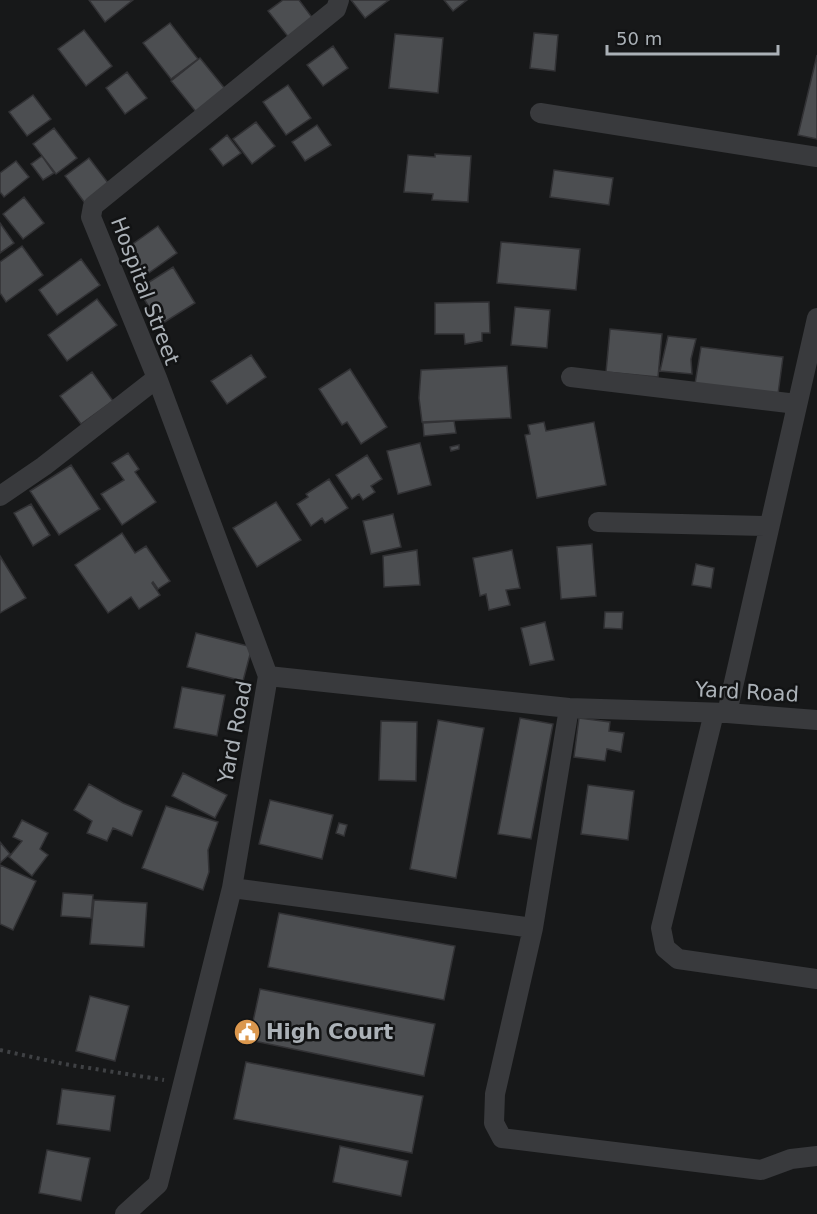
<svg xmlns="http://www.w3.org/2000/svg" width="817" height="1214" font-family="'DejaVu Sans',sans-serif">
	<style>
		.building { fill: #4c4e51; stroke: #323235; stroke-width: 1.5 }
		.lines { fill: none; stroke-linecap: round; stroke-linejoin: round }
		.path { stroke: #3f4144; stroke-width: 4; stroke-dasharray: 3 4.5; stroke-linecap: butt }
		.street { stroke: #393a3d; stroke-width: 20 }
		.labels { text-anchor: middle; stroke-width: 5; stroke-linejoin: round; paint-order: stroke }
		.street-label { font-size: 21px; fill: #abb1b7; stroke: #121314 }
		.poi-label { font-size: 21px; font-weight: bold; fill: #abb1b7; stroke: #121314; text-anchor: start }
	</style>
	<rect width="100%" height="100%" fill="#171819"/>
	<path class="building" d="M 89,0 L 133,0 L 105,22 Z
		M 283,0 L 299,0 L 317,24 L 293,43 L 268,11 Z
		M 351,0 L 389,0 L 365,18 Z
		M 444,0 L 467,0 L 453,11 Z
		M 170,23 L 198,59 L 171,79 L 143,43 Z
		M 84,30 L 112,66 L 86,86 L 58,49 Z
		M 534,33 L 558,35 L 555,71 L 530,68 Z
		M 395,34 L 443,38 L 438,93 L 389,88 Z
		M 333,46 L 348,68 L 323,86 L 307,65 Z
		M 817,55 L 817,139 L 798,135 Z
		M 200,58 L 230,95 L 201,118 L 171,81 Z
		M 127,72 L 147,98 L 125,114 L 106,88 Z
		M 288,85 L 311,118 L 286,135 L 263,102 Z
		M 33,95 L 51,119 L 27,136 L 9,112 Z
		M 256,122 L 275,146 L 252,164 L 233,139 Z
		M 317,125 L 331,145 L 305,161 L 292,142 Z
		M 54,128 L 77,158 L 56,174 L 33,144 Z
		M 227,135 L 241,153 L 223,166 L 210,149 Z
		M 435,154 L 471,156 L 468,202 L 432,200 L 433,194 L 404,192 L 408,155 L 435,157 Z
		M 42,156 L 54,173 L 43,180 L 31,164 Z
		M 89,158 L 112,188 L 87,206 L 65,176 Z
		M 16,161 L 29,177 L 4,197 L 0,192 L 0,173 Z
		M 554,170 L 613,178 L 609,205 L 550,197 Z
		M 24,197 L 44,223 L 23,239 L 3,214 Z
		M 0,223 L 14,243 L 0,253 Z
		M 158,226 L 177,253 L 146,275 L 127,248 Z
		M 501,242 L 580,249 L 576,290 L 497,283 Z
		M 22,246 L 43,275 L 6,302 L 0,293 L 0,262 Z
		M 81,259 L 100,285 L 57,315 L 39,290 Z
		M 173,267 L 195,303 L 160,325 L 138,289 Z
		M 97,299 L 117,325 L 67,361 L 48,335 Z
		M 489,302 L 490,333 L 482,333 L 482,341 L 465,344 L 464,334 L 435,334 L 435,303 Z
		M 515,307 L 550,310 L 547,348 L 511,345 Z
		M 610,329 L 662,334 L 658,377 L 606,372 Z
		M 668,336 L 696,339 L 691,359 L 692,374 L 660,371 Z
		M 701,347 L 783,357 L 778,394 L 695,384 Z
		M 251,355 L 266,377 L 227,404 L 211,381 Z
		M 507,366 L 511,418 L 422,422 L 419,398 L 421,370 Z
		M 350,369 L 387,427 L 361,444 L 347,422 L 342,425 L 319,389 Z
		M 92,372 L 113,401 L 81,424 L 60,396 Z
		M 454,421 L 456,433 L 424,436 L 423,423 Z
		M 544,422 L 546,431 L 594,422 L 606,485 L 537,498 L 525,435 L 530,434 L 528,425 Z
		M 420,443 L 431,485 L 398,494 L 387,451 Z
		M 459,445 L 459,449 L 451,451 L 450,447 Z
		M 128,453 L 139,469 L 135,472 L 156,502 L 122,525 L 101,494 L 124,480 L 112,463 Z
		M 367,455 L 382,479 L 371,486 L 375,492 L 363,500 L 359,494 L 352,499 L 336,475 Z
		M 71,465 L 100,509 L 59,535 L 30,491 Z
		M 329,479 L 348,508 L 325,523 L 322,518 L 311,526 L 297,504 L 308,497 L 306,494 Z
		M 276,502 L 301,540 L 257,567 L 233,528 Z
		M 31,504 L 50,535 L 33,546 L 14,513 Z
		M 393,514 L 401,547 L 371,554 L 363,521 Z
		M 122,533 L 135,553 L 146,546 L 170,581 L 158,589 L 153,582 L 152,583 L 160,595 L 139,609 L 131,597 L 108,613 L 75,565 Z
		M 592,544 L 596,596 L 561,599 L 557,547 Z
		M 417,550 L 420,585 L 384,587 L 383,556 Z
		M 512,550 L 520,588 L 506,590 L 510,605 L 489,610 L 486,594 L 480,596 L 473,558 Z
		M 0,556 L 26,598 L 0,613 Z
		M 696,564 L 714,568 L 711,588 L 692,585 Z
		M 605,612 L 623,612 L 622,629 L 604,628 Z
		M 545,622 L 554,660 L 530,665 L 521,628 Z
		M 196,633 L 252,647 L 243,681 L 187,667 Z
		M 182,687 L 225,695 L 217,736 L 174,728 Z
		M 520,718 L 553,724 L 531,839 L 498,834 Z
		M 579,718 L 610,722 L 609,731 L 624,733 L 621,752 L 607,749 L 605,761 L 574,757 Z
		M 438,720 L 484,728 L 456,878 L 410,869 Z
		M 381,721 L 417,722 L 416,781 L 379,780 Z
		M 183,773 L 227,795 L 215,818 L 172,796 Z
		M 89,784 L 123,803 L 142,811 L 132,836 L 113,828 L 107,841 L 87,833 L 92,821 L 74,810 Z
		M 588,785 L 634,791 L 628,840 L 581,834 Z
		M 270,800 L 333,815 L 322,859 L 259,844 Z
		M 166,806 L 218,822 L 208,850 L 209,872 L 203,890 L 142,868 Z
		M 22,820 L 48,833 L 40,849 L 48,855 L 32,876 L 9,857 L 22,841 L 13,837 Z
		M 339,823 L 347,825 L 344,836 L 336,833 Z
		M 0,842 L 10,854 L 0,863 Z
		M 0,865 L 36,881 L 13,930 L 0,924 Z
		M 63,893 L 93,895 L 91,918 L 61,916 Z
		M 94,900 L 147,903 L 144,947 L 90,944 Z
		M 279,913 L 455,946 L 444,1000 L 268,967 Z
		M 260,989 L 435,1024 L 424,1076 L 249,1040 Z
		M 90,996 L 129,1006 L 115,1061 L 76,1051 Z
		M 246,1062 L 423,1096 L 412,1153 L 234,1119 Z
		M 62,1089 L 115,1096 L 110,1131 L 57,1124 Z
		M 340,1146 L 408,1161 L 401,1196 L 333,1182 Z
		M 47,1150 L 90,1158 L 81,1201 L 39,1193 Z"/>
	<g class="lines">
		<path class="path" d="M 0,1050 L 64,1064 L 164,1080"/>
		<path class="street" d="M 540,113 L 817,157
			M 571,377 L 797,404
			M 157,378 L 268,676
			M 0,496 L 44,466 L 157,378 L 91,217 L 93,206 L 336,9 L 339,0
			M 598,522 L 769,526
			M 569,708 L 533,928 L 495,1094 L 494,1123 L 502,1138 L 761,1170 L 791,1159 L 817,1156
			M 714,713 L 661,928 L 665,948 L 678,959 L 817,979
			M 727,713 L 817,318
			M 232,888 L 533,928
			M 125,1214 L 158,1184 L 232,888 L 268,676 L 569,708 L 727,713 L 817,720"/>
	</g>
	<defs>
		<symbol id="civic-disc" viewBox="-11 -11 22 22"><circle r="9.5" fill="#db974d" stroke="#121314"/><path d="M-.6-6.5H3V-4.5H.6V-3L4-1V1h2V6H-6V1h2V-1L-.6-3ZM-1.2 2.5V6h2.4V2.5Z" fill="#fff"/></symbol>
	</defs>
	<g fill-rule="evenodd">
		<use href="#civic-disc" x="232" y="1017" width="30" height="30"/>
	</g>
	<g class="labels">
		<g class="street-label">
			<text transform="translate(145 291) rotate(69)" y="7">Hospital Street</text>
			<text transform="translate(747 692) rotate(3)" y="7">Yard Road</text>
			<text transform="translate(235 732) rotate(-79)" y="7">Yard Road</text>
		</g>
		<g class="poi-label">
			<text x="266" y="1039">High Court</text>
		</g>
	</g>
	<path d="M607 45v9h171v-9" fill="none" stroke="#abb1b7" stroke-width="3"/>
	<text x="616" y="45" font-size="18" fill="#abb1b7" stroke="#121314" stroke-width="4.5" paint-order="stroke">50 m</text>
</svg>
